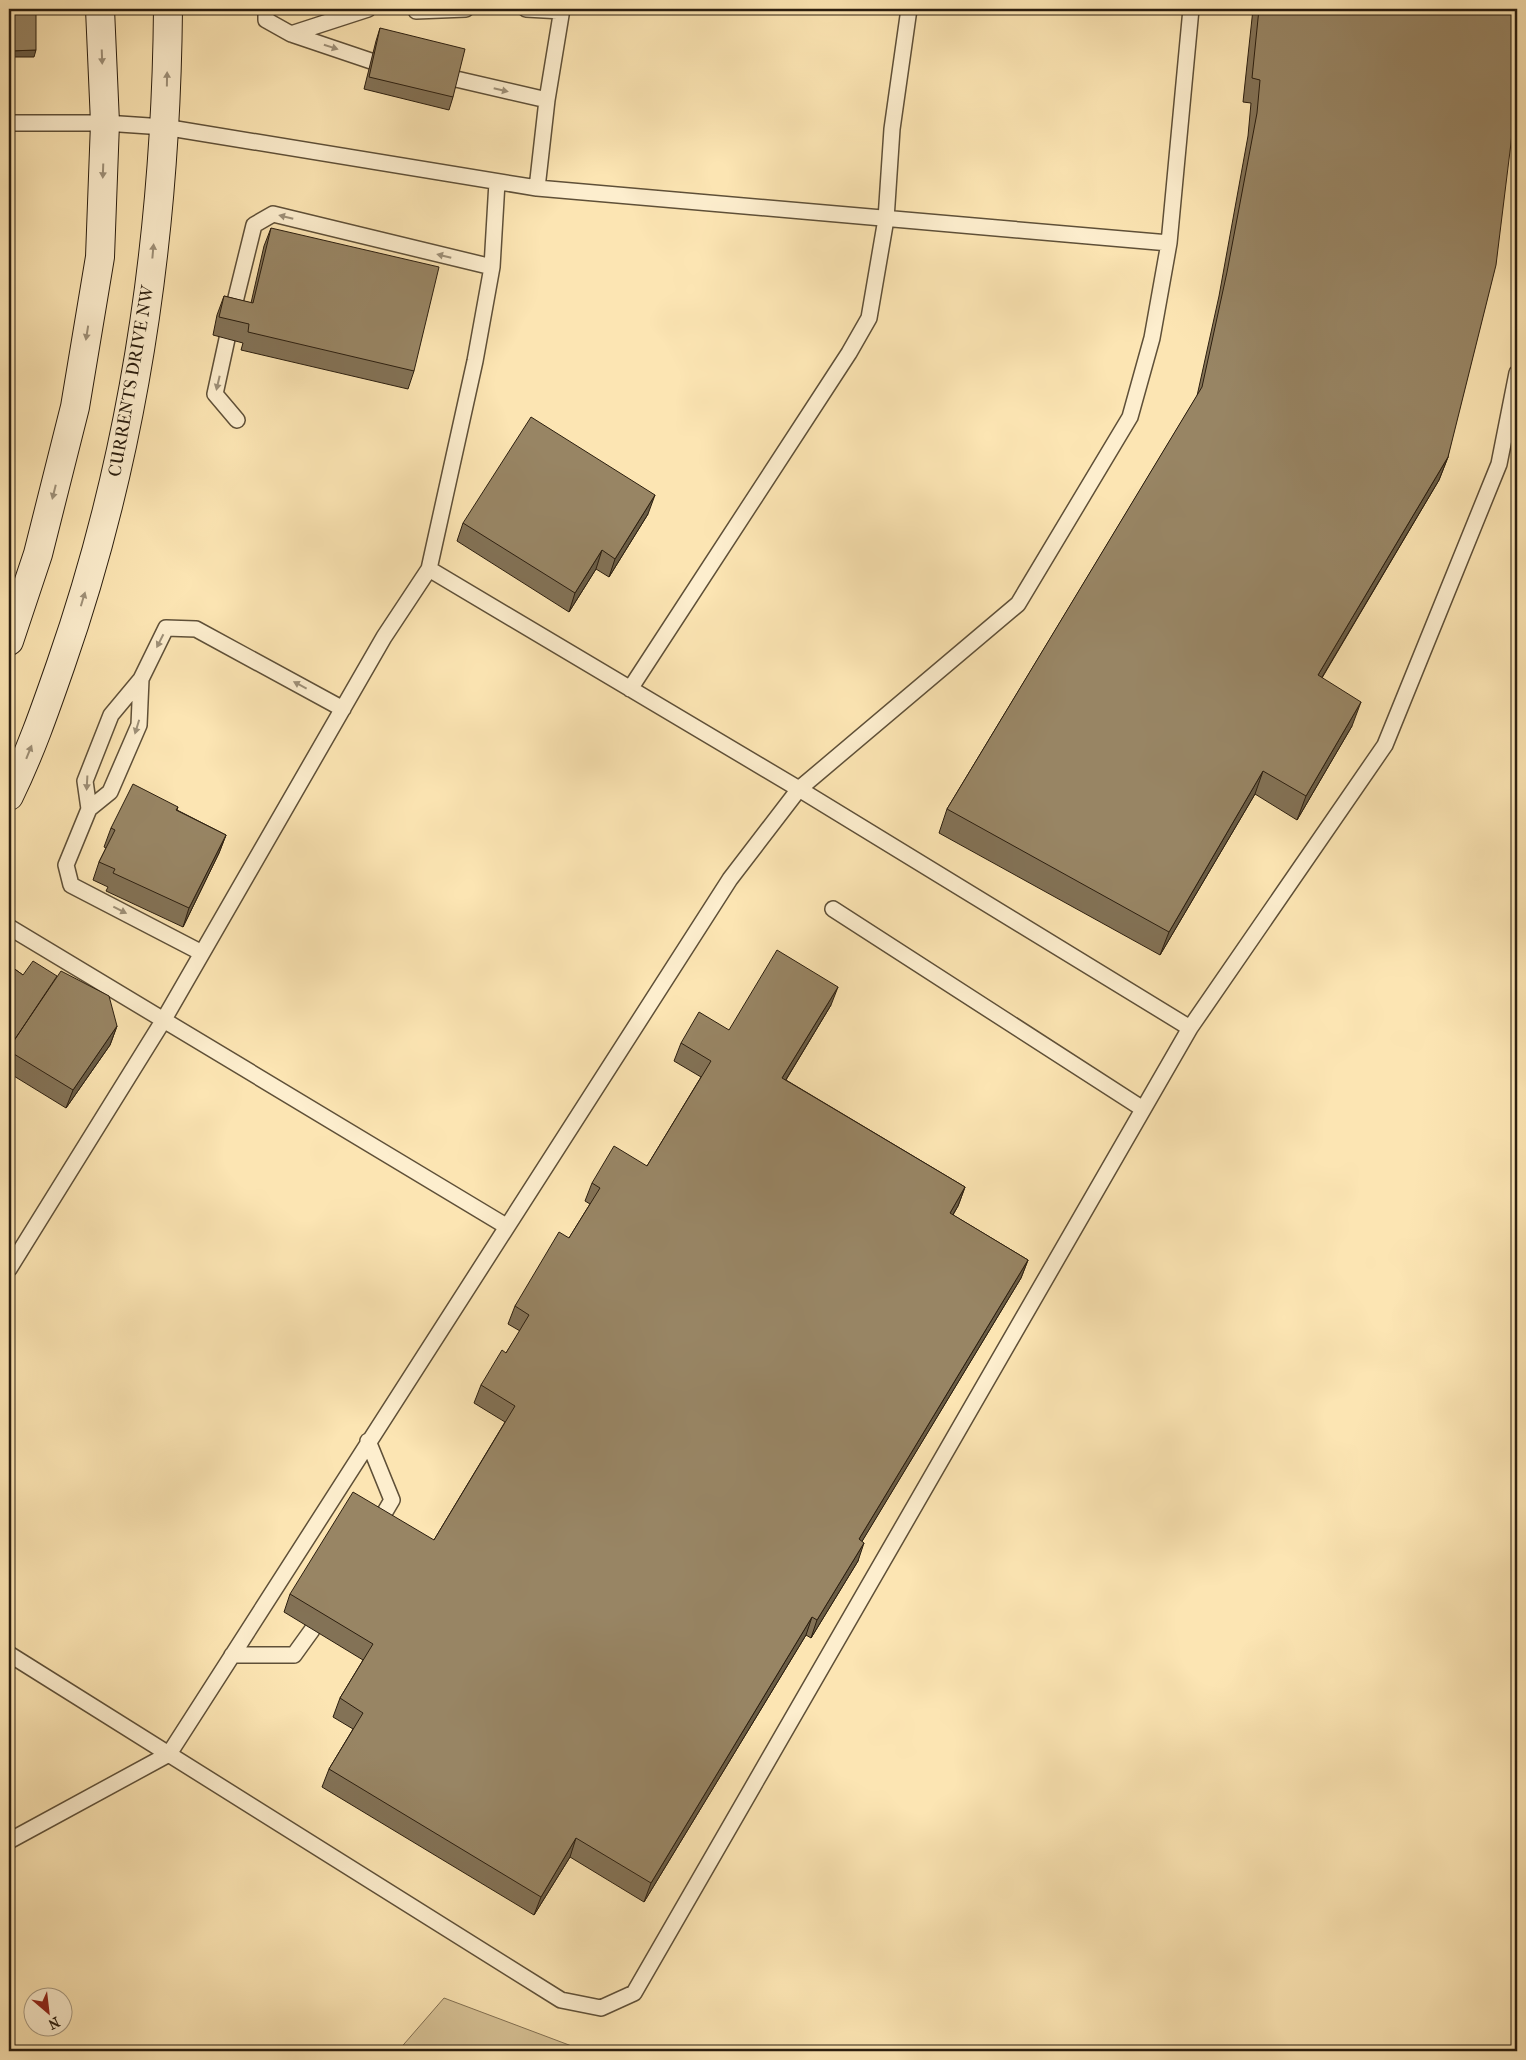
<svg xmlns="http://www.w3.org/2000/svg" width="1526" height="2060" font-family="'IM FELL French Canon',serif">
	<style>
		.green { fill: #d8c397; stroke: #827053 }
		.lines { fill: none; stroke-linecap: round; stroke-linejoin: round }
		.lane-casing { stroke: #5f5038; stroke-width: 18 }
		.secondary-casing { stroke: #2b1e0f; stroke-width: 30 }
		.lane { stroke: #fdeece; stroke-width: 15 }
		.secondary { stroke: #fdeece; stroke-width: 28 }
		.wall { fill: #837256; stroke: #2b1e0f }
		.shaded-wall { fill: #6a5d46; stroke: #2b1e0f }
		.building { fill: #988564; stroke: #2b1e0f }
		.oneway { fill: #9e9078 }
		.labels { text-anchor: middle; stroke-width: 4; stroke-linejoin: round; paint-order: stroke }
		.street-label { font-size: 18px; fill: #2b1e0f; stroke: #fdeece }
	</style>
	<rect width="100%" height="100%" fill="#fce5b3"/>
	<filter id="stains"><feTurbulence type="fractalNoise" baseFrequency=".004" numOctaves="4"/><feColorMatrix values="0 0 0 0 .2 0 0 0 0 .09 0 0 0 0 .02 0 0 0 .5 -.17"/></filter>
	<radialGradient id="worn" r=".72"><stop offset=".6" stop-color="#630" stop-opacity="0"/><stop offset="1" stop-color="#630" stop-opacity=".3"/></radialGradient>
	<path class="green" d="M 444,1998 L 585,2051 L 398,2051 Z"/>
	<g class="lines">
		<defs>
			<path id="lane" d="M 266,9 L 266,20 L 291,34 L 368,9
				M 416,9 L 416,11 L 466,9
				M 526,9 L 562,11
				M 291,34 L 371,61
				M 456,79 L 547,100
				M 9,123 L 105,123 L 164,127 L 537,188 L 1169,243
				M 537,188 L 547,100 L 562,9
				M 231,318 L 254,225 L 273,214 L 492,267
				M 227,339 L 215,394 L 237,420
				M 429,569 L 799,789 L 1190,1028
				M 630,689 L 849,353 L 869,318 L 886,219 L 892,129 L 909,9
				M 89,809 L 110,792 L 139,725 L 141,679
				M 833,909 L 1143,1109
				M 9,927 L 506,1226
				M 202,953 L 71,885 L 66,865 L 89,809 L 85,781 L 111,715 L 141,679 L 166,628 L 196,629 L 343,709
				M 9,1269 L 163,1021 L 384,637 L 429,569 L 475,361 L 492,267 L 497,182
				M 368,1441 L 392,1500 L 376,1527
				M 9,1654 L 561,2000 L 601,2008 L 634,1993 L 1190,1028 L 1385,745 L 1499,464 L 1517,373
				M 232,1655 L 294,1655 L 312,1630
				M 9,1841 L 169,1754 L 730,879 L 799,789 L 1018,604 L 1130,417 L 1152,338 L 1169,243 L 1191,9"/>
			<path id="secondary" d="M 9,641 L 38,554 L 75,407 L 100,257 L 105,123 L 100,9
				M 9,796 C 30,753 45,710 61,664 C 134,455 166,230 168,9"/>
		</defs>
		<use href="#lane" class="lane-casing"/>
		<use href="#secondary" class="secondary-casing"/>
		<use href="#lane" class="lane"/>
		<use href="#secondary" class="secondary"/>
	</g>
	<path class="wall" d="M 1253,9 L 1517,9 L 1448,457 L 1439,480 L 1322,678 L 1352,726 L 1297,820 L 1255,794 L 1160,955 L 939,833 L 947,809 L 1197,396 L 1219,296 L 1248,136 L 1251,103 L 1243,102 Z
		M 380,28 L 453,97 L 449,110 L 364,89 L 376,41 Z
		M 271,228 L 414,371 L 408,389 L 241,350 L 243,343 L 213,335 L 217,315 L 224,296 L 251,303 L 264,246 Z
		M 648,514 L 609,577 L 596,569 L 569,612 L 457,541 L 463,523 Z
		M 178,807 L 177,810 L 226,835 L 219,853 L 183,927 L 106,891 L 108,887 L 93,880 L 99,862 L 106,848 L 104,847 L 111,828 Z
		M 9,965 L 23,975 L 117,1026 L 110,1045 L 66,1108 L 9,1073 Z
		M 831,1005 L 786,1080 L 965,1187 L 958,1206 L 953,1215 L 1028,1260 L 1021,1278 L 862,1541 L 858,1561 L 811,1638 L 806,1635 L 644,1902 L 570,1857 L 534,1915 L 322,1787 L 329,1769 L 353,1729 L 333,1717 L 340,1698 L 363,1660 L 284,1612 L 290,1594 L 434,1540 L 505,1422 L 474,1403 L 481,1385 L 506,1353 L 520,1331 L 508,1324 L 515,1306 L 569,1238 L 590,1204 L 585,1201 L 592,1183 L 647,1166 L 701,1077 L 674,1061 L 681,1043 L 729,1030 Z"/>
	<path class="shaded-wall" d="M 36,50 L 34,57 L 9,57 L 9,51 Z
		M 1448,457 L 1439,480 L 1309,699 L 1318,675 Z
		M 655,495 L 648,514 L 609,577 L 615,559 Z
		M 602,550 L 596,569 L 569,612 L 575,593 Z
		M 1361,702 L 1352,726 L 1297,820 L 1306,796 Z
		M 1263,771 L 1255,794 L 1160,955 L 1169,932 Z
		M 226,835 L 219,853 L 183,927 L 189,908 Z
		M 838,987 L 831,1005 L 776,1096 L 782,1078 Z
		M 117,1026 L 110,1045 L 66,1108 L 73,1090 Z
		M 965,1187 L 958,1206 L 943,1231 L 950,1213 Z
		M 1028,1260 L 1021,1278 L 852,1558 L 859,1539 Z
		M 864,1543 L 858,1561 L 811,1638 L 817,1620 Z
		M 812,1617 L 806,1635 L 644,1902 L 651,1883 Z
		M 576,1838 L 570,1857 L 534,1915 L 541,1897 Z"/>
	<path class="building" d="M 9,9 L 36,9 L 36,50 L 9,51 Z
		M 1259,9 L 1517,9 L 1517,78 L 1511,143 L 1496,265 L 1448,457 L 1318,675 L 1361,702 L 1306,796 L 1263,771 L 1169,932 L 947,809 L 1202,387 L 1227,272 L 1257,113 L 1260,80 L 1252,78 Z
		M 380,28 L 465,49 L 453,97 L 369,77 Z
		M 9,166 L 11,274 L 9,274 Z
		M 271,228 L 439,267 L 414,371 L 248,332 L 249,324 L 219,317 L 224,296 L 253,303 Z
		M 531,417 L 655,495 L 615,559 L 602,550 L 575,593 L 463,523 Z
		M 133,784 L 178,807 L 176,810 L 226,835 L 189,908 L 113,873 L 115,869 L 99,862 L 115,830 L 111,828 Z
		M 777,950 L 838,987 L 782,1078 L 965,1187 L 950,1213 L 1028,1260 L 859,1539 L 864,1543 L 817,1620 L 812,1617 L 651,1883 L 576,1838 L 541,1897 L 329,1769 L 363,1713 L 340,1698 L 373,1644 L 290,1594 L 353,1492 L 434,1540 L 515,1406 L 481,1385 L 502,1350 L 506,1353 L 529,1315 L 515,1306 L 559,1232 L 569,1238 L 600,1188 L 592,1183 L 614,1146 L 647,1166 L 711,1061 L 681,1043 L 699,1012 L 729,1030 Z
		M 33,961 L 57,976 L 9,1048 L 9,965 L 23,975 Z
		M 61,971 L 109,996 L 117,1026 L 73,1090 L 9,1051 L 9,1048 Z"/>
	<defs><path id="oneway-solid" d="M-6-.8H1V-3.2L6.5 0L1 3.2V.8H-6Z" transform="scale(1.25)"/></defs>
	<g class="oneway">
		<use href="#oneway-solid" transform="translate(331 47) rotate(18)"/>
		<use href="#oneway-solid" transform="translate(102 57) rotate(88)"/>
		<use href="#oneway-solid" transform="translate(167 79) rotate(-89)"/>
		<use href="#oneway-solid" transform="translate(501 90) rotate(13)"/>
		<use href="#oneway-solid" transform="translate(103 171) rotate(92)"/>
		<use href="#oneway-solid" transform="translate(286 217) rotate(-166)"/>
		<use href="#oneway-solid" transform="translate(153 251) rotate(-85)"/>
		<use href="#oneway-solid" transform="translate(444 256) rotate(-166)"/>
		<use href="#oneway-solid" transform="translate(87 333) rotate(99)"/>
		<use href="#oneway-solid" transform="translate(218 383) rotate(103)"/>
		<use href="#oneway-solid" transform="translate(54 492) rotate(104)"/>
		<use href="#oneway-solid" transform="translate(83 599) rotate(-73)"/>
		<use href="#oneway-solid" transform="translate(160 641) rotate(117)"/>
		<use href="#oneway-solid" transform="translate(300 685) rotate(-152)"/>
		<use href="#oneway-solid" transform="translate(137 727) rotate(107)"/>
		<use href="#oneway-solid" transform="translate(29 752) rotate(-68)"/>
		<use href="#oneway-solid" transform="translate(87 783) rotate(93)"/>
		<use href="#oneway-solid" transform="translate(120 910) rotate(27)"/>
	</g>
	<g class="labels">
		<g class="street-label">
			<text transform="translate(131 381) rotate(-80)" y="6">CURRENTS DRIVE NW</text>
		</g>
	</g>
	<rect width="1526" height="2060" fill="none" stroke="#fce5b3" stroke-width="30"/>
	<rect x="10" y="10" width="1506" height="2040" fill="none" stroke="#2b1e0f" stroke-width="2.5"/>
	<rect x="15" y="15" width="1496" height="2030" fill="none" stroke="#2b1e0f"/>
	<g transform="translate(48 2012) rotate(152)"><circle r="24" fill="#fdeece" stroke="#a99b82"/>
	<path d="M0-4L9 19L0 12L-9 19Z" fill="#8f2418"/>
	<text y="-8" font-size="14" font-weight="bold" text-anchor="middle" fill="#2b1e0f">N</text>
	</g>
	<rect width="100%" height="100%" filter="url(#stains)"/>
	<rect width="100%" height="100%" fill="url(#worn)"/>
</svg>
